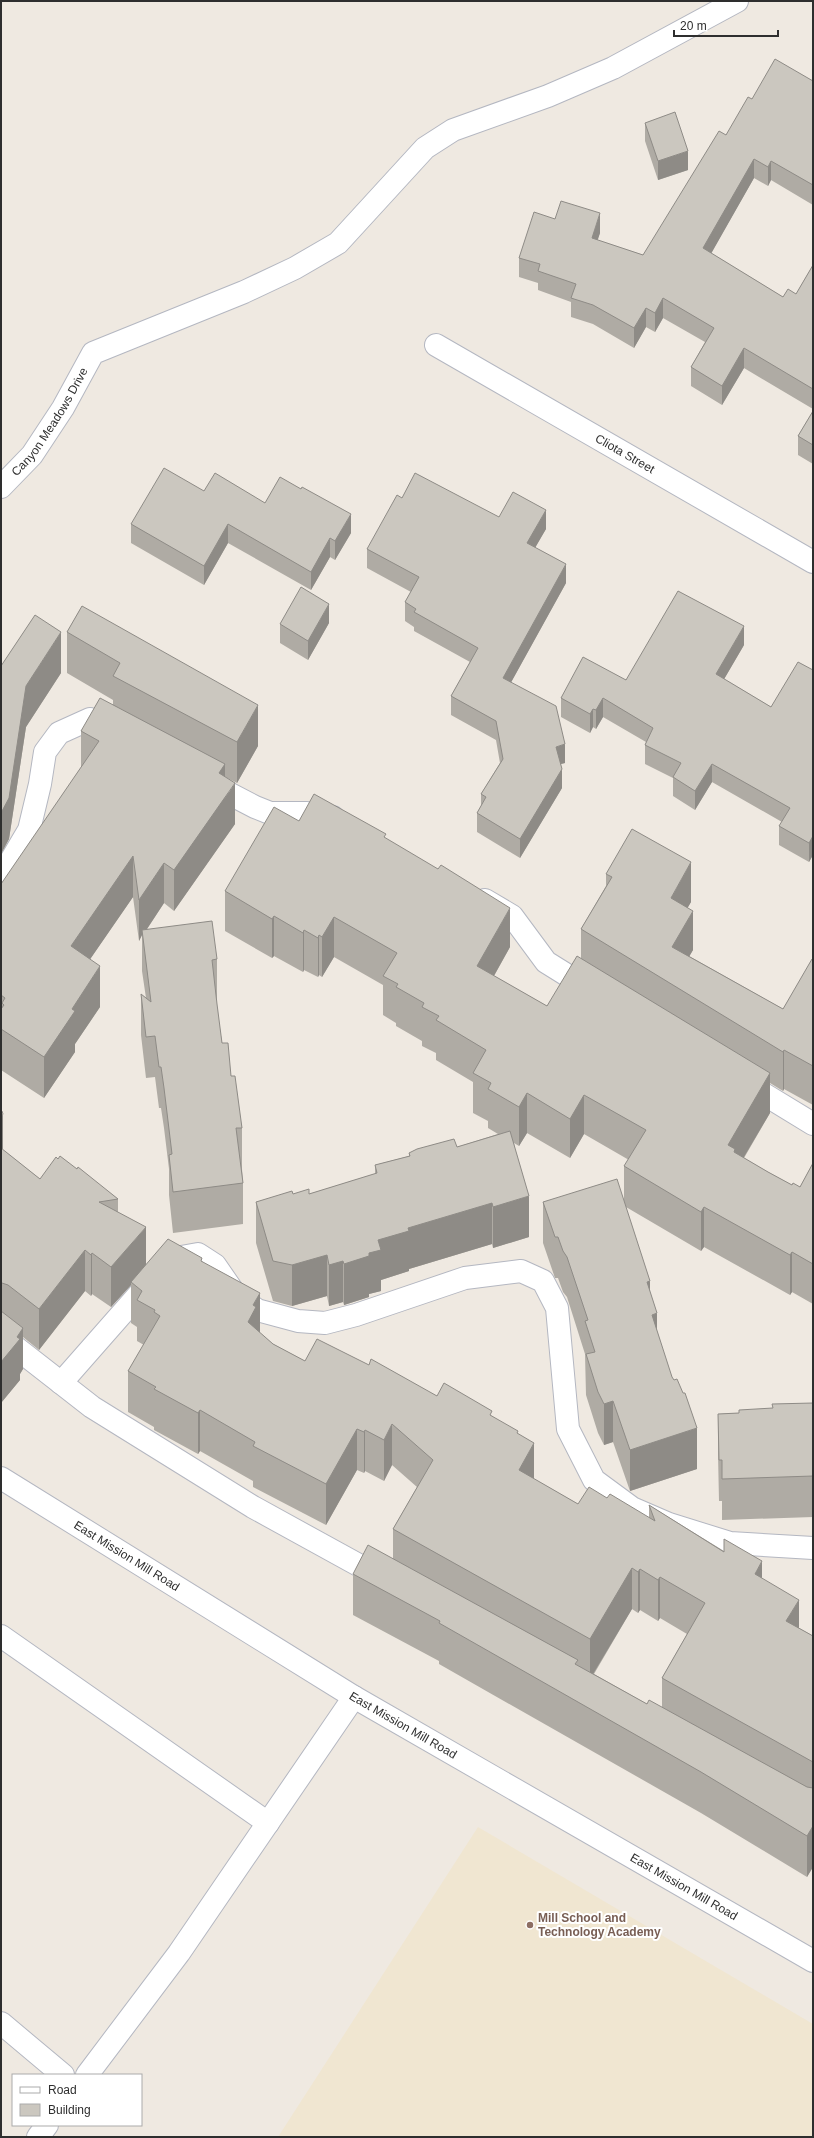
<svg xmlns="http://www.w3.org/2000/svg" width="814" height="2138" font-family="Helvetica,sans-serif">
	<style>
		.education { fill: #f0e6d1 }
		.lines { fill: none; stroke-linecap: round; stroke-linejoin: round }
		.minor-casing { stroke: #b4b7c1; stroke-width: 24 }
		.minor { stroke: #fff; stroke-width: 22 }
		.wall { fill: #afaba4; fill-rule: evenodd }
		.shaded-wall { fill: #8e8b86 }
		.building { fill: #cbc7bf; stroke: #8e8b86 }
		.education-dot { fill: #8d6e63; stroke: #fff; stroke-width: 1.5 }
		.labels { text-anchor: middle; stroke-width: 4; stroke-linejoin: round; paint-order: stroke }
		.street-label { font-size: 12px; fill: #2e2e2e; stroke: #fff }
		.education-label { font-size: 12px; font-weight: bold; fill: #785e54; stroke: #fff; text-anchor: start }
	</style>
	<rect width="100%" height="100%" fill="#efe9e1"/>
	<path class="education" d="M 478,1827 L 813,2024 L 813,2137 L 278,2137 Z"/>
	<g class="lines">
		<defs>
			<g id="minor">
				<path id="s1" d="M 436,345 L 813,562"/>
				<path id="s2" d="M 1,487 L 32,455 L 63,408 L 93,353 L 244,292 L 295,268 L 338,243 L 425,148 L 453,130 L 548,96 L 613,68 L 737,1"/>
				<path d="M 209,783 L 255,807 L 270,813 L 307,813 L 333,817"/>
				<path d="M 1,877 L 29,830 L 40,784 L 45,752 L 59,733 L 90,719 L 113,731"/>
				<path d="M 485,900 L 512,916 L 546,962 L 591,990"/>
				<path d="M 744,1082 L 813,1124"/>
				<path d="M 1,1336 L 92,1407 L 253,1507 L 384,1579"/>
				<path d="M 61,1383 L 170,1259 L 198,1254 L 215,1265 L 235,1294 L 257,1310 L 298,1321 L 325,1323 L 356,1315 L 465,1278 L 521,1271 L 543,1281 L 557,1308 L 568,1429 L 594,1480 L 632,1508 L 669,1524 L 730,1543 L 813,1548"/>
				<path id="s3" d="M 1,1478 L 354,1697 L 813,1961"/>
				<path d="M 1,1636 L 268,1823"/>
				<path d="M 1,2023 L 63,2075"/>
				<path d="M 87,2075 L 179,1953 L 354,1697"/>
				<path d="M 38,2137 L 47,2125"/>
			</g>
		</defs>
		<use href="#minor" class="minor-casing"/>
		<use href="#minor" class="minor"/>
	</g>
	<path class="wall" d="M 813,81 L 813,205 L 771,180 L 768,186 L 754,178 L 711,253 L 783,297 L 796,294 L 813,265 L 813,409 L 744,368 L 722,405 L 691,386 L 691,367 L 705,342 L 663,318 L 655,332 L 646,327 L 634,348 L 593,324 L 571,317 L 571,302 L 538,290 L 538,283 L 519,277 L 519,258 L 555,219 L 600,233 L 597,240 L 643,255 L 726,135 L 752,99 Z
		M 645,123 L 688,170 L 658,180 L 645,141 Z
		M 813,411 L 813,464 L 798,455 L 798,436 Z
		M 204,491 L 265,503 L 351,533 L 335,560 L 330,557 L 311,590 L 228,543 L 204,585 L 131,543 L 131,524 Z
		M 499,517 L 546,529 L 535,547 L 566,583 L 511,682 L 565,763 L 561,764 L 562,788 L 520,858 L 477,832 L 477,813 L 481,806 L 481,794 L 500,763 L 496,740 L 451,715 L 451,696 L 470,662 L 414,631 L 414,627 L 405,621 L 405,602 L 411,592 L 367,568 L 367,549 Z
		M 82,606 L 258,746 L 237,783 L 225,777 L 235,824 L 174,911 L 164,903 L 147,929 L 217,959 L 217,1000 L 216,1000 L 222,1043 L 231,1076 L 242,1128 L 242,1169 L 243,1183 L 243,1224 L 173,1233 L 169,1195 L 169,1169 L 164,1128 L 161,1108 L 159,1108 L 155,1077 L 146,1078 L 141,1035 L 141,994 L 146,998 L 142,971 L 142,935 L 139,941 L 133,897 L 90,959 L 100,1007 L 75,1044 L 75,1052 L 44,1098 L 1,1070 L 1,666 L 61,673 L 26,727 L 9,839 L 2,852 L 2,883 L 81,768 L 81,731 L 113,704 L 113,700 L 67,673 L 67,632 Z
		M 329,623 L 308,660 L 280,643 L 280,624 Z
		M 744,645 L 724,679 L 771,707 L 813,670 L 813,855 L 809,862 L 779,845 L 779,826 L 782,822 L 712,782 L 695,810 L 673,796 L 673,778 L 645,764 L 645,745 L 646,742 L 603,717 L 596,729 L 593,727 L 590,733 L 561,717 L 561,698 Z
		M 299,821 L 386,839 L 510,947 L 494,976 L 547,1006 L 581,959 L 581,929 L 606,886 L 606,874 L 691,902 L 687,908 L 693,950 L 689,956 L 783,1009 L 813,959 L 813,1105 L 784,1089 L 783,1091 L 770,1083 L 770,1113 L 744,1158 L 768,1172 L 792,1185 L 800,1187 L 813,1163 L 813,1304 L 792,1292 L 790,1295 L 704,1247 L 701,1251 L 626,1207 L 650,1292 L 657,1332 L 697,1469 L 630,1491 L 613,1442 L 604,1445 L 598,1433 L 586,1395 L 585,1354 L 567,1297 L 563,1292 L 558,1278 L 555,1278 L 543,1243 L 543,1202 L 624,1202 L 624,1166 L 629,1160 L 584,1134 L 570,1158 L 527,1133 L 519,1146 L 514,1143 L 529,1237 L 493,1248 L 492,1244 L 409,1269 L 409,1271 L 381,1280 L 381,1291 L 369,1294 L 369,1297 L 344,1305 L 343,1302 L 329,1306 L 327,1296 L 292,1306 L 273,1301 L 256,1243 L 256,1202 L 293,1194 L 309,1194 L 375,1174 L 375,1165 L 409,1156 L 409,1153 L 457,1147 L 498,1134 L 488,1128 L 488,1121 L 473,1113 L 473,1082 L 436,1060 L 436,1053 L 422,1046 L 422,1041 L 396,1026 L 396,1023 L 383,1015 L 383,985 L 334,957 L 322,977 L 319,975 L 318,977 L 304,970 L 303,972 L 274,956 L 272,958 L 225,931 L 225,891 Z
		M 3,1150 L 40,1179 L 58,1159 L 77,1169 L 118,1199 L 118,1212 L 146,1265 L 202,1261 L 260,1333 L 273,1344 L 305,1361 L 369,1365 L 437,1396 L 492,1416 L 518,1434 L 534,1479 L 578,1504 L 607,1498 L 649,1518 L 649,1505 L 724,1551 L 724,1539 L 762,1578 L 799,1628 L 813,1636 L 813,1867 L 807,1877 L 701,1813 L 439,1664 L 439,1661 L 353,1615 L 353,1574 L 393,1558 L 393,1529 L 417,1487 L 392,1465 L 384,1481 L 365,1471 L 364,1473 L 357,1470 L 326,1525 L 253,1487 L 253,1481 L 200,1451 L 198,1454 L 154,1430 L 154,1427 L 128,1412 L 128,1371 L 144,1345 L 137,1341 L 137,1327 L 131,1323 L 131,1285 L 111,1307 L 92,1294 L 91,1296 L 85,1291 L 39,1350 L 23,1337 L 23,1369 L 20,1374 L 20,1380 L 1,1403 ZM 632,1609 L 638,1613 L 640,1610 L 658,1621 L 660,1618 L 687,1634 L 662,1678 L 662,1707 L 647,1704 L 594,1674 Z
		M 813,1403 L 813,1517 L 722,1520 L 722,1501 L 719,1501 L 718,1454 L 718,1414 L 739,1413 Z"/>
	<path class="shaded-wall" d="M 688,151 L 688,170 L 658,180 L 658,161 Z
		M 754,159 L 754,178 L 703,268 L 703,248 Z
		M 771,161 L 771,180 L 768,186 L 768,167 Z
		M 600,213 L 600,233 L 592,258 L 592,238 Z
		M 663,298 L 663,318 L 655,332 L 655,313 Z
		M 646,308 L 646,327 L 634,348 L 634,328 Z
		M 744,348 L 744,368 L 722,405 L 722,386 Z
		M 546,510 L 546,529 L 527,562 L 527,543 Z
		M 351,514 L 351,533 L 335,560 L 335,541 Z
		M 228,524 L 228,543 L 204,585 L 204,566 Z
		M 330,538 L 330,557 L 311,590 L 311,572 Z
		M 566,564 L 566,583 L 503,697 L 503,678 Z
		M 329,604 L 329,623 L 308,660 L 308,641 Z
		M 744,626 L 744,645 L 716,693 L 716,674 Z
		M 61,632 L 61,673 L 26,727 L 9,839 L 2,852 L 2,889 L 1,895 L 1,813 L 26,686 Z
		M 603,698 L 603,717 L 596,729 L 596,710 Z
		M 258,705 L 258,746 L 237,783 L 237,742 Z
		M 593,709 L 593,727 L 590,733 L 590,714 Z
		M 565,744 L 565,763 L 556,765 L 556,747 Z
		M 225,764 L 225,798 L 235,783 L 235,824 L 174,911 L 174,870 L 219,773 Z
		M 712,764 L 712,782 L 695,810 L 695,791 Z
		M 562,769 L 562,788 L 520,858 L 520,839 Z
		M 813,836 L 813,855 L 809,862 L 809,843 Z
		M 133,856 L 133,897 L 71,987 L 71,946 Z
		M 691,862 L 691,902 L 671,937 L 671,898 Z
		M 164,863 L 164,903 L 143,935 L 142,930 L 142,935 L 139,941 L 139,900 Z
		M 510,908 L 510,947 L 477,1006 L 477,966 Z
		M 693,911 L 693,950 L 673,985 L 672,947 Z
		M 274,916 L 274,956 L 272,958 L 272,919 Z
		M 334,917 L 334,957 L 322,977 L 322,937 Z
		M 304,930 L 304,970 L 303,972 L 303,933 Z
		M 319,935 L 319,975 L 318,977 L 318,938 Z
		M 100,966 L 100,1007 L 75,1044 L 75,1052 L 44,1098 L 44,1057 L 72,1009 Z
		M 784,1050 L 784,1089 L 783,1091 L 783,1052 Z
		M 770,1073 L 770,1113 L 735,1172 L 728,1145 Z
		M 527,1093 L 527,1133 L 519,1146 L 519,1107 Z
		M 584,1095 L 584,1134 L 570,1158 L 570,1119 Z
		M 3,1114 L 3,1155 L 1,1158 L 1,1117 Z
		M 529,1196 L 529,1237 L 493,1248 L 493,1207 Z
		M 492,1203 L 492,1244 L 409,1269 L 409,1271 L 381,1280 L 381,1291 L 369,1294 L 369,1297 L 344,1305 L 344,1264 L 369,1253 L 378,1240 L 408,1228 Z
		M 704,1207 L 704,1247 L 701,1251 L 701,1212 Z
		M 146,1227 L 146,1268 L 131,1282 L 131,1285 L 111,1307 L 111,1267 Z
		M 85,1250 L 85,1291 L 39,1350 L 39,1309 Z
		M 792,1252 L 792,1292 L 790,1295 L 790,1255 Z
		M 92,1253 L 92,1294 L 91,1296 L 91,1255 Z
		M 327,1255 L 327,1296 L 292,1306 L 292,1265 Z
		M 343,1261 L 343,1302 L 329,1306 L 329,1265 Z
		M 650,1281 L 650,1321 L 647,1282 Z
		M 1,1283 L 2,1283 L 2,1324 L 1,1324 Z
		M 260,1293 L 260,1334 L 248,1322 L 253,1305 Z
		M 657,1313 L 657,1354 L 652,1315 Z
		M 23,1328 L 23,1369 L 20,1374 L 20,1380 L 1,1403 L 1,1362 L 17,1337 Z
		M 613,1401 L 613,1442 L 604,1445 L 604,1404 Z
		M 200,1410 L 200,1451 L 198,1454 L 198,1413 Z
		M 392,1424 L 392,1465 L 384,1481 L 384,1440 Z
		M 697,1428 L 697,1469 L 630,1491 L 630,1450 Z
		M 357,1429 L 357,1470 L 326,1525 L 326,1484 Z
		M 365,1430 L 365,1471 L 364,1473 L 364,1432 Z
		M 534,1443 L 534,1484 L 519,1470 Z
		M 762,1561 L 762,1602 L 755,1574 Z
		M 632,1568 L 632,1609 L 590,1679 L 590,1639 Z
		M 640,1569 L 640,1610 L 638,1613 L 638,1572 Z
		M 660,1577 L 660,1618 L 658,1621 L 658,1580 Z
		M 799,1600 L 799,1640 L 786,1621 Z
		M 813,1826 L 813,1867 L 807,1877 L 807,1836 Z"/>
	<path class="building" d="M 775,59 L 813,81 L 813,185 L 771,161 L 768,167 L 754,159 L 703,248 L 783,297 L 788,289 L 796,294 L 813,265 L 813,389 L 744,348 L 722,386 L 691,367 L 714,328 L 663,298 L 655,313 L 646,308 L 634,328 L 593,305 L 571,298 L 576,284 L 538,271 L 540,264 L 519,258 L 534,212 L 555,219 L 561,201 L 600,213 L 592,238 L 643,255 L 719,131 L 726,135 L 748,97 L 752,99 Z
		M 675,112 L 688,151 L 658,161 L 645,123 Z
		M 813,411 L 813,445 L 798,436 Z
		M 164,468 L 204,491 L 215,473 L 265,503 L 280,477 L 301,489 L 302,487 L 351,514 L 335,541 L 330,538 L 311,572 L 228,524 L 204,566 L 131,524 Z
		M 415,473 L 499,517 L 513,492 L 546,510 L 527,543 L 566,564 L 503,678 L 556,706 L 565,744 L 556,747 L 562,769 L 520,839 L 477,813 L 486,797 L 481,794 L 503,759 L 496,721 L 451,696 L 478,648 L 414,612 L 416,609 L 405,602 L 419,577 L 367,549 L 397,495 L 402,498 Z
		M 301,587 L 329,604 L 308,641 L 280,624 Z
		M 678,591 L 744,626 L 716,674 L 771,707 L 798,662 L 813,670 L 813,836 L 809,843 L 779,826 L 790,808 L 712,764 L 695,791 L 673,777 L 681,763 L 645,745 L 653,728 L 603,698 L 596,710 L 593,709 L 590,714 L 561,698 L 583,657 L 626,680 Z
		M 82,606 L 258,705 L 237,742 L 113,676 L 120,663 L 67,632 Z
		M 35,615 L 61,632 L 26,686 L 9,798 L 1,813 L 1,666 Z
		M 100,698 L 225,764 L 219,773 L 235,783 L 174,870 L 164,863 L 139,900 L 133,856 L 71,946 L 100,966 L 72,1009 L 75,1011 L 44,1057 L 1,1029 L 1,1009 L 4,1005 L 2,1003 L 5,998 L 1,995 L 1,884 L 99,741 L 81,731 Z
		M 314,794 L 386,834 L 384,837 L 438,869 L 441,865 L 510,908 L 477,966 L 547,1006 L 577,956 L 770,1073 L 728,1145 L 735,1149 L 734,1152 L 768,1172 L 792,1185 L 793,1183 L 800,1187 L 813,1163 L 813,1264 L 792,1252 L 790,1255 L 704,1207 L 701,1212 L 624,1166 L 646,1130 L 584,1095 L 570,1119 L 527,1093 L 519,1107 L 488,1089 L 491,1083 L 473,1073 L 486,1050 L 436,1020 L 439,1016 L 422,1007 L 424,1003 L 396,987 L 398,984 L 383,976 L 397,953 L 334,917 L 322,937 L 319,935 L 318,938 L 304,930 L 303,933 L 274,916 L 272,919 L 225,891 L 274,807 L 299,821 Z
		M 632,829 L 691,862 L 671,898 L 693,911 L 672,947 L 783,1009 L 812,959 L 813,959 L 813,1066 L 784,1050 L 783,1052 L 581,929 L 612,877 L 606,874 Z
		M 212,921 L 217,959 L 212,960 L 217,1004 L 222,1043 L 228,1043 L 231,1076 L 235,1076 L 242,1128 L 236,1128 L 243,1183 L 173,1192 L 169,1155 L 172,1154 L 164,1088 L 161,1067 L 159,1067 L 155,1036 L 146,1037 L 141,994 L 151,1002 L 142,930 Z
		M 1,1110 L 2,1111 L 3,1114 L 1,1117 Z
		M 510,1131 L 529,1196 L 493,1207 L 492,1203 L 408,1228 L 409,1231 L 378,1240 L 381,1250 L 369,1253 L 369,1256 L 344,1264 L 343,1261 L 329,1265 L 327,1255 L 292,1265 L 273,1261 L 256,1202 L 292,1191 L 293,1194 L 309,1189 L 309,1194 L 377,1173 L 375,1165 L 410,1156 L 409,1153 L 417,1149 L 454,1139 L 457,1147 Z
		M 1,1148 L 40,1179 L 56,1157 L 58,1159 L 60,1156 L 77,1169 L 78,1167 L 118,1199 L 99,1202 L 146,1227 L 111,1267 L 92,1253 L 91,1255 L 85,1250 L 39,1309 L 8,1285 L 2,1283 L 1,1283 Z
		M 617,1179 L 650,1281 L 647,1282 L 657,1313 L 652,1315 L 672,1377 L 674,1380 L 677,1379 L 683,1393 L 685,1393 L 697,1428 L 630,1450 L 613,1401 L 604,1404 L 598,1392 L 586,1354 L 595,1352 L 585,1321 L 588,1320 L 567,1257 L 563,1251 L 558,1237 L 555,1237 L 543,1202 Z
		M 168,1239 L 202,1258 L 201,1261 L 260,1293 L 253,1305 L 256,1307 L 248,1322 L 273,1344 L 305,1361 L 317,1339 L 369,1365 L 371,1359 L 437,1396 L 444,1383 L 492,1411 L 490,1415 L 518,1431 L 517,1433 L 534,1443 L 519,1470 L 578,1504 L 589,1487 L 607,1498 L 610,1494 L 655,1521 L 649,1505 L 724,1552 L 724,1539 L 762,1561 L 755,1574 L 799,1600 L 786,1621 L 813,1636 L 813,1762 L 662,1678 L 705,1603 L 660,1577 L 658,1580 L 640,1569 L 638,1572 L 632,1568 L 590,1639 L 393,1529 L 433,1460 L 392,1424 L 384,1440 L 365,1430 L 364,1432 L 357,1429 L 326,1484 L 253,1446 L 255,1442 L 200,1410 L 198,1413 L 154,1389 L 156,1387 L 128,1371 L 160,1316 L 154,1312 L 155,1310 L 137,1300 L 142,1291 L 131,1282 Z
		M 1,1311 L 23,1328 L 17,1337 L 20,1339 L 1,1362 Z
		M 813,1403 L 813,1476 L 722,1479 L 722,1460 L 719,1460 L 718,1414 L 739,1413 L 739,1410 L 773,1408 L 772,1404 Z
		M 368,1545 L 578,1660 L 575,1664 L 647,1704 L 649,1700 L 807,1787 L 813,1788 L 813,1826 L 807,1836 L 701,1772 L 439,1623 L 440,1621 L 353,1574 Z"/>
	<circle class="education-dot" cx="530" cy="1925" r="4"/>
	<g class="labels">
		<g class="street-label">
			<text dy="4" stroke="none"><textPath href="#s2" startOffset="82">Canyon Meadows Drive</textPath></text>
			<text dy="4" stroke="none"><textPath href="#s1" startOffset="218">Cliota Street</textPath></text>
			<text dy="4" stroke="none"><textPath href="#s3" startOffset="148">East Mission Mill Road</textPath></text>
			<text dy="4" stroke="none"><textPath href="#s3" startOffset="472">East Mission Mill Road</textPath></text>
			<text dy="4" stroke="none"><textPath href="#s3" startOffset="796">East Mission Mill Road</textPath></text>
		</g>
		<g class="education-label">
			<text x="538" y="1922">Mill School and<tspan x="538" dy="14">Technology Academy</tspan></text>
		</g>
	</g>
	<rect width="814" height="2138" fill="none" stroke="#2e2e2e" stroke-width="4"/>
	<rect x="12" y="2074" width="130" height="52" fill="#ffffff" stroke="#ababab"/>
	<rect x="20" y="2087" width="20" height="6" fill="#ffffff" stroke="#ababab"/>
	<text x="48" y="2094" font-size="12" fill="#2e2e2e">Road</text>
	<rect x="20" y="2104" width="20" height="12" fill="#cbc7bf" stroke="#ababab"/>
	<text x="48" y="2114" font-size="12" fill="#2e2e2e">Building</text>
	<path d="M674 30v6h104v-6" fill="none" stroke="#2e2e2e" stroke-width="2"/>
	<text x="680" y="30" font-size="12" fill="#2e2e2e" stroke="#ffffff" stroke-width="3" paint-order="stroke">20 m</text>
</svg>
